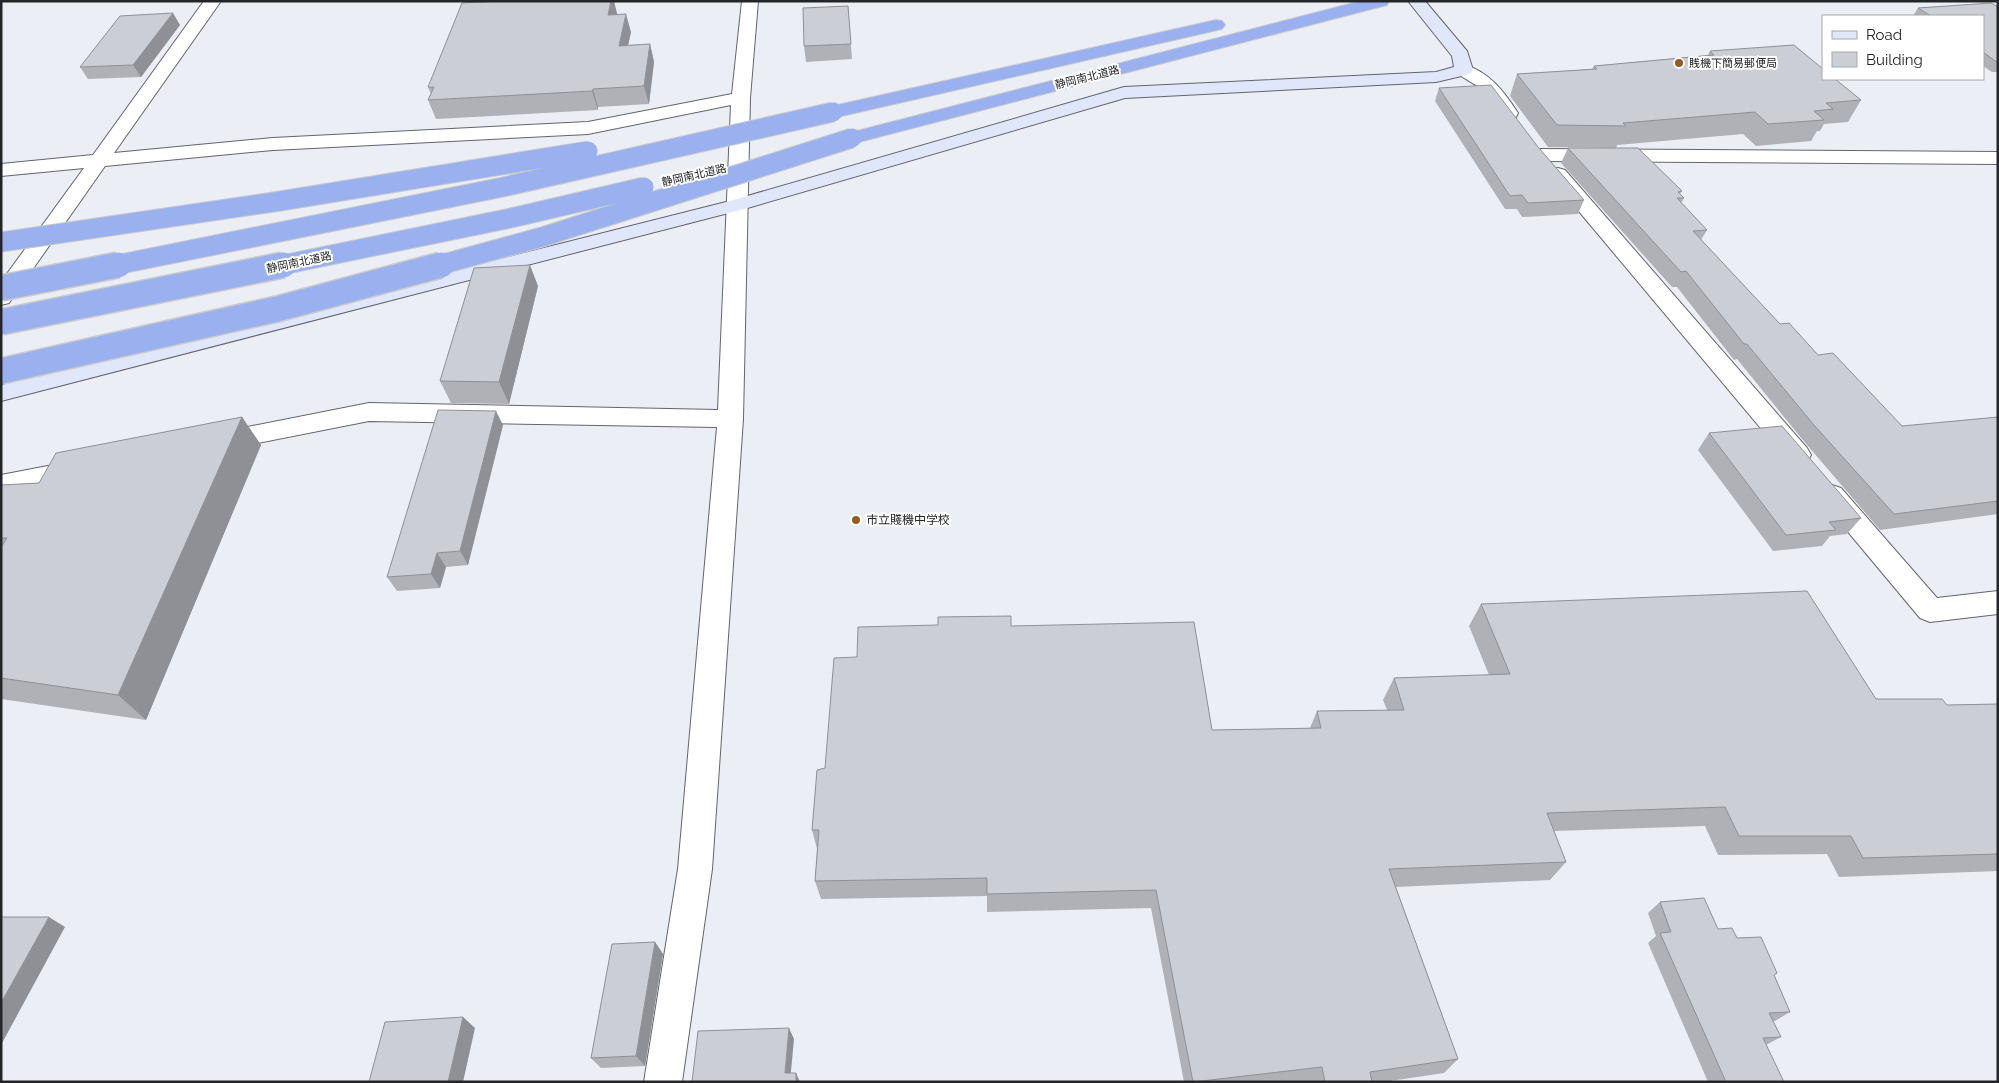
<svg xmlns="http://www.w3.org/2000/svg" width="1999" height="1083" font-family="Raleway,'Noto Sans JP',sans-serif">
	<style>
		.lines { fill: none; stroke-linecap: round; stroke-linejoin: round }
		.street-casing { stroke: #63656b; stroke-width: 2 }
		.secondary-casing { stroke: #63656b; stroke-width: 2 }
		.highway-casing { stroke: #cacbcb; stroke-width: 2 }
		.street { fill: #fff; fill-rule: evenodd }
		.secondary { fill: #e1e7fa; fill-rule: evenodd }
		.highway { fill: #9ab0ef; fill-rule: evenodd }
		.highway-bridge-far1-casing { stroke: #cacbcb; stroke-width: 21; stroke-linecap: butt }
		.highway-bridge-casing { stroke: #cacbcb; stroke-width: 28; stroke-linecap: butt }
		.highway-bridge-far1 { stroke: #9ab0ef; stroke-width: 19 }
		.highway-bridge { stroke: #9ab0ef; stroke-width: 25 }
		.wall { fill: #afb1b7 }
		.shaded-wall { fill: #8f9095 }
		.building { fill: #ccced5; stroke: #8f9095 }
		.poi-dot { fill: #985a20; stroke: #fff; stroke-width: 2 }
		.labels { text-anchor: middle; stroke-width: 4; stroke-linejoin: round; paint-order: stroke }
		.far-poi-label { font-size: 11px; fill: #242528; stroke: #fff; text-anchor: start }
		.far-street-label { font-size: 11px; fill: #242528; stroke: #fff }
		.poi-label { font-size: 12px; fill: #242528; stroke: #fff; text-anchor: start }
	</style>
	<rect width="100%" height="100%" fill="#ebeef5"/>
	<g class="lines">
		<defs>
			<path id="street" d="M 204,1 L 221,1 L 114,153 L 273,138 L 588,122 L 732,94 L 742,1 L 758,1 L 750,98 L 743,419 L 712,869 L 682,1082 L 644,1082 L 678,869 L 717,427 L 369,421 L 217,451 L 208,448 L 204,442 L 208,436 L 217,433 L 369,403 L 718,410 L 731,105 L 588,134 L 273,150 L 105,166 L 9,303 L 1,305 L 1,282 L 84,168 L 1,176 L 1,164 L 93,155 Z
				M 1464,65 C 1489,71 1505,93 1518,113 L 1516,117 C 1496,122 1494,99 1481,89 C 1474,83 1465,79 1458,74 L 1455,70 L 1458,66 Z
				M 1541,149 L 1998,152 L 1998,164 L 1541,161 L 1534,159 L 1531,155 L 1534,151 Z
				M 1558,168 L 1565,170 L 1807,448 L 1811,455 L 1807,462 L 1798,464 L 1789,462 L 1551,178 L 1548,174 L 1551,170 Z
				M 79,460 L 88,462 L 92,469 L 88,476 L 1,495 L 1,475 Z
				M 1832,485 L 1841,488 L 1937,598 L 1998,591 L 1998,614 L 1930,622 L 1920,618 L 1823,502 L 1819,495 L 1823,488 Z"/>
			<path id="secondary" d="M 1408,1 L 1425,1 L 1467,51 L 1473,70 L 1470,74 L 1436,82 L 1125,98 L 744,209 L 1,401 L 1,385 L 730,201 L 1124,87 L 1436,72 L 1454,67 L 1452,56 Z"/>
			<path id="highway" d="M 1361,1 L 1389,1 L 1387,5 L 859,142 L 852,144 L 845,142 L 842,138 L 845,134 Z
				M 1216,20 L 1222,21 L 1225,25 L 1222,29 L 833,118 L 826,116 L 824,112 L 826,108 L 833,106 Z"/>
		</defs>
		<use href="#street" class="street-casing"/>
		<use href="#secondary" class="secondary-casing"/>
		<use href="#highway" class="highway-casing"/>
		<use href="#street" class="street"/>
		<use href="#secondary" class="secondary"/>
		<use href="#highway" class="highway"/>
		<defs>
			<path id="highway-bridge-far1" d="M 1,242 L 274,202 L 588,151
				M 111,266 L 503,187 L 833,112
				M 277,266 L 511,218 L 644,187
				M 436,266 L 542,237 L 852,138"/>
			<path id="highway-bridge" d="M 1,288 L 118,265
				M 1,322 L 283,265
				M 1,371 L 277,309 L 441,265"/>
		</defs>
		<use href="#highway-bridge-far1" class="highway-bridge-far1-casing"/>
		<use href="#highway-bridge" class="highway-bridge-casing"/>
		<use href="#highway-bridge-far1" class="highway-bridge-far1"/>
		<use href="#highway-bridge" class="highway-bridge"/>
	</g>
	<path class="wall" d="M 848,6 L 852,59 L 806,62 L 804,46 Z
		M 1998,7 L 1998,72 L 1992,72 L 1983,66 L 1983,16 L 1913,16 L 1918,8 Z
		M 617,13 L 617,14 L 631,32 L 628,45 L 650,44 L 654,62 L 649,104 L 598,107 L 598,110 L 436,119 L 428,100 L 431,94 L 428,87 Z
		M 180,25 L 141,77 L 88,79 L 80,67 Z
		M 1710,51 L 1861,100 L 1848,122 L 1824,124 L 1820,131 L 1817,131 L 1811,141 L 1756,146 L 1743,134 L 1617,145 L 1616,148 L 1548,147 L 1510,96 L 1517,74 L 1592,69 L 1594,66 L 1708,55 Z
		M 1439,88 L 1538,147 L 1584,200 L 1578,214 L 1522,217 L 1517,209 L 1505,209 L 1435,101 Z
		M 1568,148 L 1682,191 L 1680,194 L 1684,198 L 1681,203 L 1707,230 L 1701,240 L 1780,324 L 1818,355 L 1902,426 L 1998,417 L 1998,514 L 1880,530 L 1802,439 L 1737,359 L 1734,360 L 1677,287 L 1672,287 L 1561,163 Z
		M 538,286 L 509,404 L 451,403 L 440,381 Z
		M 242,417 L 261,445 L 146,720 L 1,699 L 1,485 L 39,483 Z
		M 503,425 L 468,565 L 446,567 L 440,588 L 397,591 L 387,577 Z
		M 1709,433 L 1861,518 L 1847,534 L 1830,536 L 1822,546 L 1773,551 L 1698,450 Z
		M 1481,604 L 1876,699 L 1947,705 L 1998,704 L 1998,871 L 1839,877 L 1827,854 L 1718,855 L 1705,826 L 1554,831 L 1566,862 L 1550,880 L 1396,887 L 1458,1059 L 1444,1073 L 1383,1082 L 1311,1082 L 1311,1081 L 1305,1082 L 1184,1082 L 1151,908 L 987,912 L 987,896 L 821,899 L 815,881 L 817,849 L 812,830 L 825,768 L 857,657 L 1011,626 L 1212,730 L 1310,728 L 1317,711 L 1387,710 L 1383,700 L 1394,678 L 1489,675 L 1469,626 Z
		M 1660,902 L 1737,938 L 1774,975 L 1790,1012 L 1775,1021 L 1773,1021 L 1781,1037 L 1766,1045 L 1784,1082 L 1708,1082 L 1648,943 L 1656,936 L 1648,913 Z
		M 655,942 L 663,954 L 645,1066 L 601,1068 L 591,1058 Z"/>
	<path class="shaded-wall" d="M 611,1 L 614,1 L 617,13 L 613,33 L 608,15 Z
		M 173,13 L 180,25 L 141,77 L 133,65 Z
		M 626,14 L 631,32 L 624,64 L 619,46 Z
		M 650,44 L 654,62 L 649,104 L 644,86 Z
		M 593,89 L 598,107 L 598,110 L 592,91 Z
		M 530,265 L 538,286 L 509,404 L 499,382 Z
		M 496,411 L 503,425 L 468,565 L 460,551 Z
		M 242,417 L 261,445 L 146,720 L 118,695 Z
		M 437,553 L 446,567 L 440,588 L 431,574 Z
		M 49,917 L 65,927 L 1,1045 L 1,1003 Z
		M 655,942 L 663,954 L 645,1066 L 636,1056 Z
		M 463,1017 L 475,1028 L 463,1082 L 448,1082 Z
		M 789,1028 L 794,1039 L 790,1082 L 785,1073 Z
		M 796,1073 L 800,1082 L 796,1082 Z"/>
	<path class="building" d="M 502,1 L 611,1 L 608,15 L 626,14 L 619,46 L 650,44 L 644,86 L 593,89 L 592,91 L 428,100 L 434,87 L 428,87 L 462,3 Z
		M 1991,3 L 1998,7 L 1998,63 L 1983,52 L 1983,16 L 1931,16 L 1918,8 Z
		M 848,6 L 851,44 L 804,46 L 803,8 Z
		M 173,13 L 133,65 L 80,67 L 120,16 Z
		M 1794,45 L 1823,69 L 1823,79 L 1835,79 L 1861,100 L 1826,103 L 1833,109 L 1814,111 L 1824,120 L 1768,124 L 1755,112 L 1623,123 L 1626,126 L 1557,125 L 1517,74 L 1597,69 L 1594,66 L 1714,55 L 1710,51 Z
		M 1491,85 L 1538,147 L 1584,200 L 1528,203 L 1522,195 L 1510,196 L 1439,88 Z
		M 1568,148 L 1638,148 L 1682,191 L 1678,192 L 1684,198 L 1677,198 L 1707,230 L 1693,231 L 1780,324 L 1789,323 L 1818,355 L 1833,353 L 1902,426 L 1998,417 L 1998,501 L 1894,514 L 1813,424 L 1747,344 L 1744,344 L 1686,271 L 1681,272 Z
		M 530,265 L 499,382 L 440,381 L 474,268 Z
		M 438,410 L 496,411 L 460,551 L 437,553 L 431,574 L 387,577 Z
		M 242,417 L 118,695 L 1,678 L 1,547 L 7,538 L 1,538 L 1,485 L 39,483 L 56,453 Z
		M 1782,426 L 1861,518 L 1829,522 L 1836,530 L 1786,535 L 1709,433 Z
		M 1807,591 L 1876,699 L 1942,699 L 1947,705 L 1998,704 L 1998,854 L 1863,858 L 1851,836 L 1739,836 L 1725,807 L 1547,813 L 1566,862 L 1389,869 L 1458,1059 L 1370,1072 L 1372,1082 L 1325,1082 L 1322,1067 L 1193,1082 L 1156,890 L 987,894 L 987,878 L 815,881 L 819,830 L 812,830 L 817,770 L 825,768 L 834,658 L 857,657 L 858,627 L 938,625 L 938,617 L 1011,616 L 1011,626 L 1194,622 L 1212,730 L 1321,728 L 1317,711 L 1404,710 L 1394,678 L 1510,674 L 1481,604 Z
		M 1704,898 L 1718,929 L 1732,928 L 1737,938 L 1761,937 L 1777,973 L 1774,975 L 1790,1012 L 1769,1013 L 1781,1037 L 1763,1038 L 1784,1082 L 1726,1082 L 1660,933 L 1671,932 L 1660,902 Z
		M 1,917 L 49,917 L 1,1003 Z
		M 655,942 L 636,1056 L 591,1058 L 612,944 Z
		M 463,1017 L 448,1082 L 369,1082 L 385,1022 Z
		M 789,1028 L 785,1073 L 796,1073 L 796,1082 L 692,1082 L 698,1031 Z"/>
	<g class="poi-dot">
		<circle cx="1679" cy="63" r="5"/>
		<circle cx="856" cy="520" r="5"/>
	</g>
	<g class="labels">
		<g class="far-poi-label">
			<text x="1689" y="67">賎機下簡易郵便局</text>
		</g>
		<g class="far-street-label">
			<text transform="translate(1087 77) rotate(-14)" y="4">静岡南北道路</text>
			<text transform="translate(694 175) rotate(-13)" y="4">静岡南北道路</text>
			<text transform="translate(299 262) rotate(-12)" y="4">静岡南北道路</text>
		</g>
		<g class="poi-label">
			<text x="866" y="524">市立賤機中学校</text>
		</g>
	</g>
	<rect width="1999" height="1083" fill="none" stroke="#242528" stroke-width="5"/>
	<rect x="1822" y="15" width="162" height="65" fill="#ffffff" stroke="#a7a8a9"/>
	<rect x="1832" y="31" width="25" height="8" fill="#e1e7fa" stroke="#a7a8a9"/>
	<text x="1866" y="40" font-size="15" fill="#242528">Road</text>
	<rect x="1832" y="52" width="25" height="15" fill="#ccced5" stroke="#a7a8a9"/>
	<text x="1866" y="65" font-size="15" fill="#242528">Building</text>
</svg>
